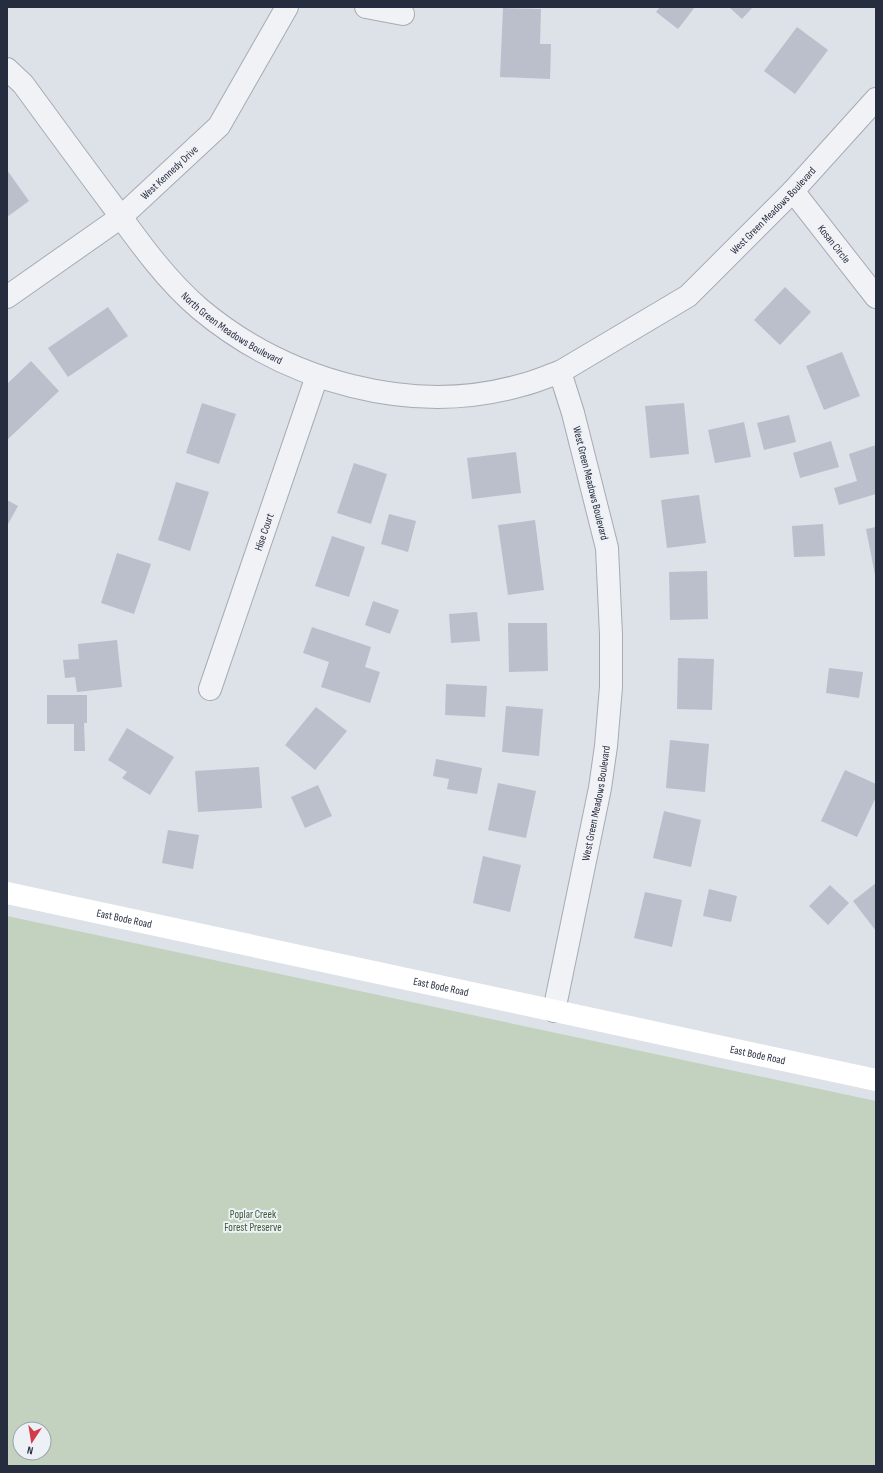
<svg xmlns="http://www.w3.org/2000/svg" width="883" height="1473" font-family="'Sofia Sans Condensed',sans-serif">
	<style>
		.green { fill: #c2d2be; fill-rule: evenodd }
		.building { fill: #babfcb }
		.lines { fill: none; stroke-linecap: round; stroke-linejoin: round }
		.street-casing { stroke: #a6abb5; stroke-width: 24 }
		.street { stroke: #f0f2f6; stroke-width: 22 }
		.secondary { stroke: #fff; stroke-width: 22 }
		.labels { text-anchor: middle; stroke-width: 4; stroke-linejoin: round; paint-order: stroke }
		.street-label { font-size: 11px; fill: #262d3f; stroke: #edf0f5 }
		.park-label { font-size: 11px; fill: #375b33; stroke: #edf0f5 }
	</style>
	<rect width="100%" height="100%" fill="#dde1e8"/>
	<path class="green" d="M 7,916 L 876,1101 L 876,1466 L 7,1466 ZM 20,1429 L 44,1429 L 44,1453 L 20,1453 Z"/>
	<path class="building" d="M 660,7 L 695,7 L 678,29 L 656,12 Z
		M 729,7 L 753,7 L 742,19 Z
		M 503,8 L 541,9 L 540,44 L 551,44 L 550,79 L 500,77 Z
		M 797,27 L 828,50 L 795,94 L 764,71 Z
		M 7,170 L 29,201 L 7,217 Z
		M 785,287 L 811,312 L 780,345 L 754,320 Z
		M 108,307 L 128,336 L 68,377 L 48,348 Z
		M 842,352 L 860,396 L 824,410 L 806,366 Z
		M 31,361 L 59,391 L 7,440 L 7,384 Z
		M 202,403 L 236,414 L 219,464 L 186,453 Z
		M 684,403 L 689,454 L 650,458 L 645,406 Z
		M 789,415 L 796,442 L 764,450 L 757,423 Z
		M 744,422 L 751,457 L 715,463 L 708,430 Z
		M 831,441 L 839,467 L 800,478 L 793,453 Z
		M 876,445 L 876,494 L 839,505 L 834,488 L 857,481 L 849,454 Z
		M 516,452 L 521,493 L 472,499 L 467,458 Z
		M 354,463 L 387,474 L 371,524 L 337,513 Z
		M 176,482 L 209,492 L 190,551 L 158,540 Z
		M 699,495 L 706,543 L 667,548 L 661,500 Z
		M 7,500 L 18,506 L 7,526 Z
		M 389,514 L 416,521 L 408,552 L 381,544 Z
		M 535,520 L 544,590 L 508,595 L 498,525 Z
		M 823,524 L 825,556 L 794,557 L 792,526 Z
		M 876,527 L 876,575 L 875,575 L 866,529 Z
		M 332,536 L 365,547 L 349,597 L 315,586 Z
		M 117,553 L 151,564 L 134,614 L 101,603 Z
		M 707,571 L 708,619 L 670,620 L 669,572 Z
		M 373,601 L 399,610 L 390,634 L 365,625 Z
		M 477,612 L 480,641 L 451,643 L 449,614 Z
		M 508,623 L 547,623 L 548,671 L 509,672 Z
		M 312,627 L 371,647 L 365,667 L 380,672 L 370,703 L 321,687 L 329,662 L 303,653 Z
		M 117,640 L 122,687 L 77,692 L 75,677 L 65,678 L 63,660 L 79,659 L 78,644 Z
		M 678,658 L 714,659 L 712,710 L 677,709 Z
		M 829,668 L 863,672 L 859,698 L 826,693 Z
		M 446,684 L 487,686 L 485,717 L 445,715 Z
		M 47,695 L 87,695 L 87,723 L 84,723 L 85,751 L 74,751 L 74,724 L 47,724 Z
		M 506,706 L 543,709 L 539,756 L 502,752 Z
		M 316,707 L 347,731 L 315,770 L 285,745 Z
		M 127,728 L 174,757 L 150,795 L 122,778 L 127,772 L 108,760 Z
		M 670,740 L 709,744 L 705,792 L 666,788 Z
		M 436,759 L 482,768 L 477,794 L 447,789 L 449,779 L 433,776 Z
		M 259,767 L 262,808 L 198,812 L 195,771 Z
		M 845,770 L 876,784 L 876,797 L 857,837 L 821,821 Z
		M 498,783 L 536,791 L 526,838 L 488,830 Z
		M 318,785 L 332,816 L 305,828 L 291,797 Z
		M 664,811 L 701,820 L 691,867 L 653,858 Z
		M 168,830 L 199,835 L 193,869 L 162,863 Z
		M 483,856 L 521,865 L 510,912 L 473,903 Z
		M 876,883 L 876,931 L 853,901 Z
		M 830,885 L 849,903 L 828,925 L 809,906 Z
		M 709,889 L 737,896 L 731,922 L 703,916 Z
		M 645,892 L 682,900 L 672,947 L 634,938 Z"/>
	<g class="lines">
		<defs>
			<g id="street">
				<path d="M 366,7 L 403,14"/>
				<path id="s1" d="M 7,69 L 23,84 C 53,125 83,166 113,206 C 139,242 166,280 200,309 C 286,381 412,417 522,385 C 535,382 548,376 560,372"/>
				<path id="s2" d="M 793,191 L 876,297"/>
				<path id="s3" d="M 7,297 L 121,217 L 219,126 L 287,7"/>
				<path id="s4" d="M 210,689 L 317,376"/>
				<path id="s5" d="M 554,1011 L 600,788 L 606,746 L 611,687 L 611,635 L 607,548 L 573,413 L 560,372 L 688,296 L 793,191 L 876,99"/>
			</g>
		</defs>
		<use href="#street" class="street-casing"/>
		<use href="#street" class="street"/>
		<path class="secondary" id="s6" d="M 7,893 L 876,1080"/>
	</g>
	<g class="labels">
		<g class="street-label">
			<text dy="4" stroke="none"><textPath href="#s3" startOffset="205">West Kennedy Drive</textPath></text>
			<text dy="4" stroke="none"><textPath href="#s5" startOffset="920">West Green Meadows Boulevard</textPath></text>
			<text dy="4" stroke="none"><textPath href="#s2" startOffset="67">Kosan Circle</textPath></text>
			<text dy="4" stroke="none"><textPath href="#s1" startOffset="346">North Green Meadows Boulevard</textPath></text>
			<text transform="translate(591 483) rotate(76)" y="4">West Green Meadows Boulevard</text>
			<text dy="4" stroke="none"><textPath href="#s4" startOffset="166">Hise Court</textPath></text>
			<text dy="4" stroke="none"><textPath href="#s5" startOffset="212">West Green Meadows Boulevard</textPath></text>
			<text dy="4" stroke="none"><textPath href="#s6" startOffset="120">East Bode Road</textPath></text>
			<text dy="4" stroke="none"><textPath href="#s6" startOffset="444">East Bode Road</textPath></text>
			<text dy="4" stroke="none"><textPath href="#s6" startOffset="768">East Bode Road</textPath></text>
		</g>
		<g class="park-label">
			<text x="253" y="1218">Poplar Creek<tspan x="253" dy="13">Forest Preserve</tspan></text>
		</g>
	</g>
	<rect width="883" height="1473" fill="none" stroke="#262d3f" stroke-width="16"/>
	<g transform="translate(32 1441) rotate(192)"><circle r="19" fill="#edf0f5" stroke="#9da2ac"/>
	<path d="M0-3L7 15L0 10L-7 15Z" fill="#d33c47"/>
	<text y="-6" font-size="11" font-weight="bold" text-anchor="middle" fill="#262d3f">N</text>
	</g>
</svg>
